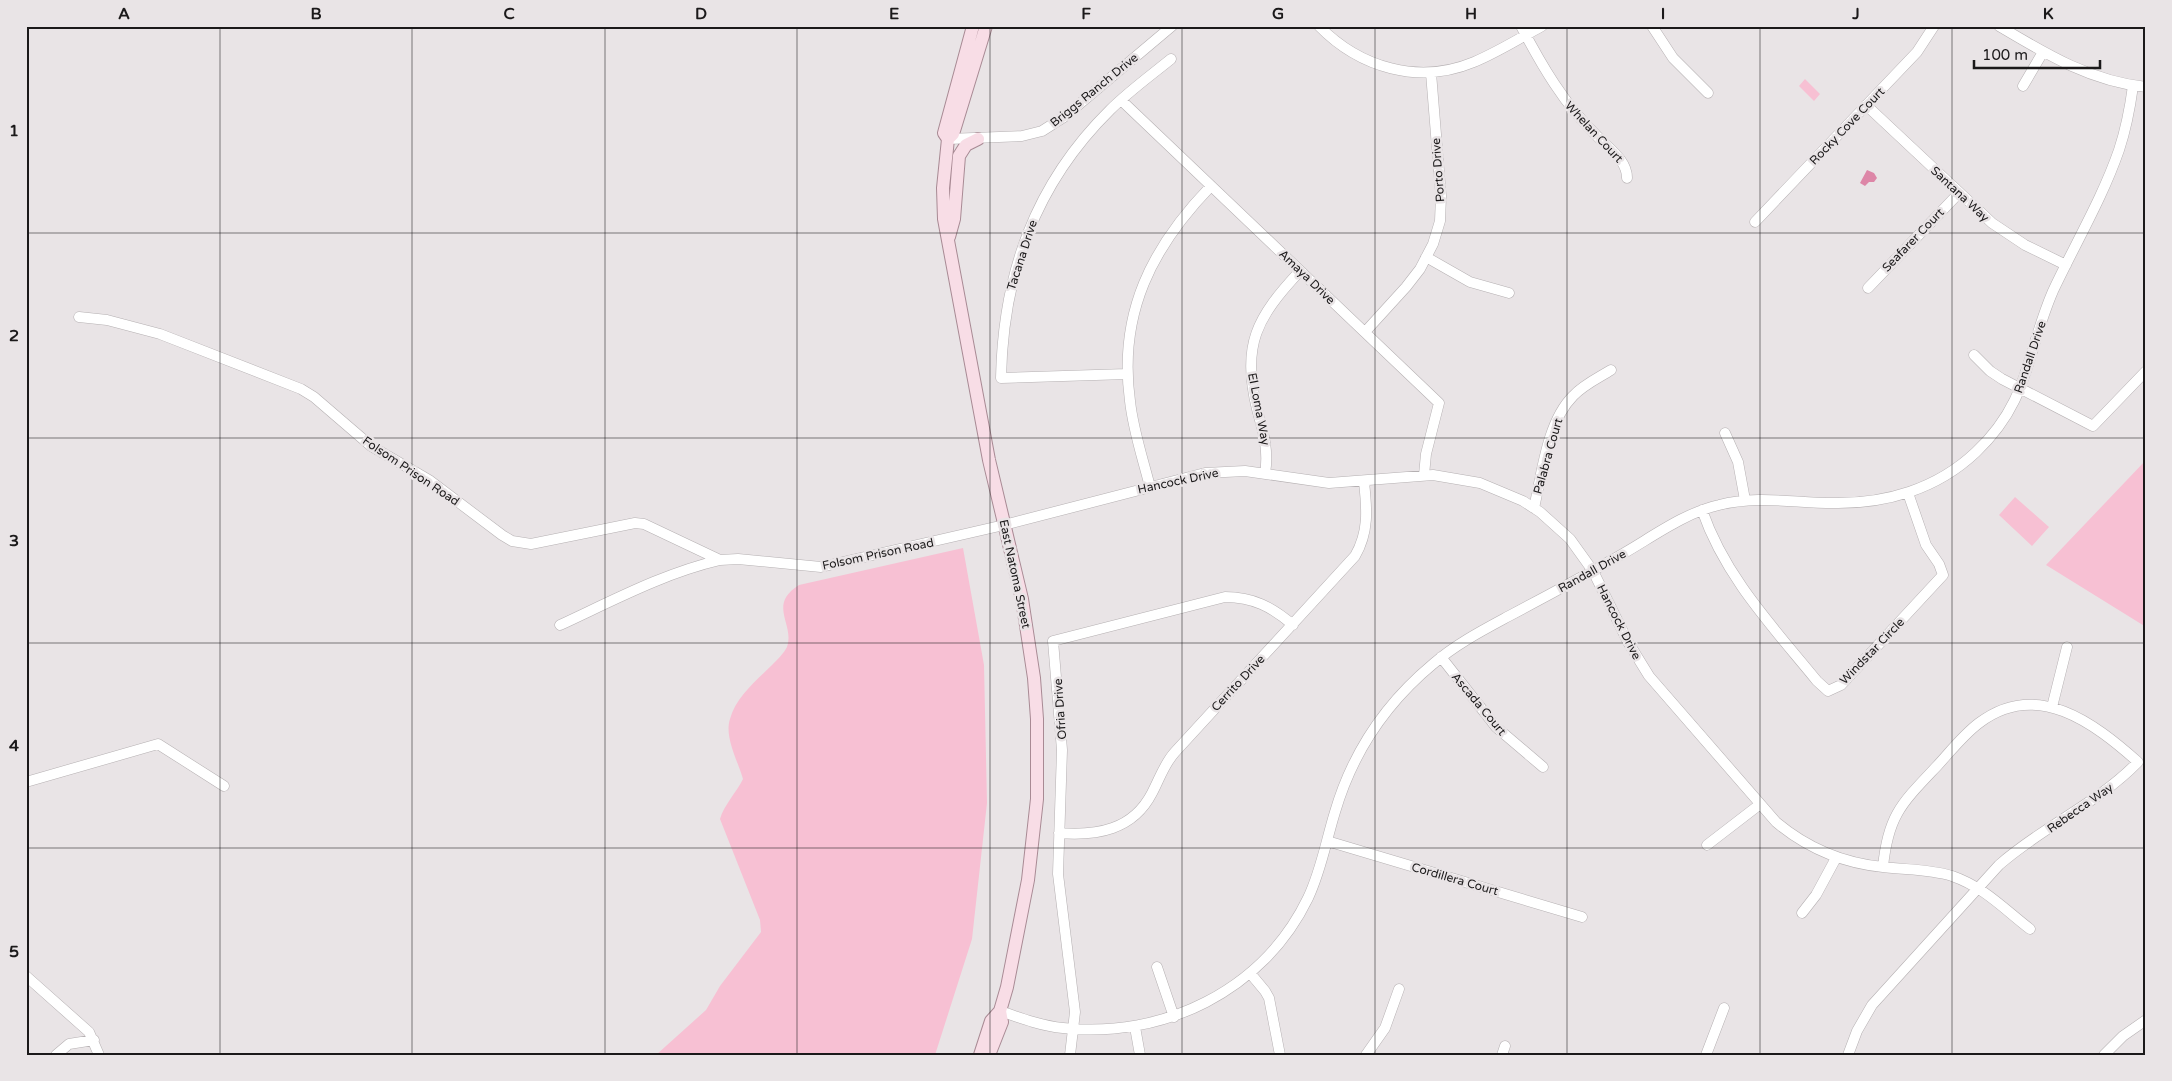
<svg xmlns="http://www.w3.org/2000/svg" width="2172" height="1081" font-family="'Varela Round',sans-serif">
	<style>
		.green { fill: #f7c0d3 }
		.water { fill: #dd86a7 }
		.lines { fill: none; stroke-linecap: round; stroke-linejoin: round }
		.minor-casing { stroke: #b5b0b2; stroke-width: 11 }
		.major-casing { stroke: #a88a94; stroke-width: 14 }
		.minor { stroke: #fff; stroke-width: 10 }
		.major { stroke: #f8dde6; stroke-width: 12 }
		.grid { fill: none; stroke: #1b191a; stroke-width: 1; stroke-opacity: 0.55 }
		.labels { text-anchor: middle; stroke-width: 5; stroke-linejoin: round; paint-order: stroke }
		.street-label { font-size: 12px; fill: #1b191a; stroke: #e9e4e6 }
		.neatline { fill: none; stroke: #1b191a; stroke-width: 2 }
		.grid-label { font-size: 16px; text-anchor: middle; font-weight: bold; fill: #1b191a }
	</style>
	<rect width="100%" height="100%" fill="#e9e4e6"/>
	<path class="green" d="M 1805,79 L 1820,94 L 1814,101 L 1799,86 Z
		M 2146,460 L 2146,627 L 2046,565 Z
		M 2015,497 L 2049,527 L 2032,546 L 1999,515 Z
		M 963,548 L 984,665 L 987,803 L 972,939 L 935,1055 L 656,1055 L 706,1010 L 720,986 L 761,932 L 760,920 L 720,819 C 724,805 736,793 743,779 C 738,761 724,737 730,719 C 736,697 756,681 772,665 C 777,660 784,653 787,647 C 795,624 767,605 799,585 Z"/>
	<path class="water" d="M 1867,170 L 1874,173 L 1877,178 L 1874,182 L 1869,182 L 1865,186 L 1860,183 Z"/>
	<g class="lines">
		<defs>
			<path id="minor" d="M 1319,26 C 1360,68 1419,85 1474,62 C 1498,52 1520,38 1542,26
				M 1521,26 C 1542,66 1564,104 1597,136 C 1609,149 1627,160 1627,178
				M 1652,26 L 1673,58 L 1708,93
				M 1999,26 C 2046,54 2090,81 2146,87
				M 2023,86 L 2043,52
				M 1121,100 L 1439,403 L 1426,454 L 1424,475
				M 1866,105 L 1992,223 L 2025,245 L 2066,265
				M 948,139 L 1022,136 L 1042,131 L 1064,117 L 1172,26
				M 1755,222 L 1917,52 L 1934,26
				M 1426,257 L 1470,282 L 1509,293
				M 1868,288 L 1959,193
				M 79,317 L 107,320 L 160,334 L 301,389 L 314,397 L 371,446 L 429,480 L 502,535 L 512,541 L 531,544 L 635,523 L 644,524 L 720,560 L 738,559 L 821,567 L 1004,525 L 1205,473 L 1245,471 L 1329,483 L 1433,475 L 1480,483 L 1523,501 L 1540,512 L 1570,539 L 1593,571 L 1628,642 L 1649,676 L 1776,822 C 1807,848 1842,863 1883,867 C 1906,870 1929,869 1952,876 C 1984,887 2004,909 2030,929
				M 1365,332 L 1406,287 L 1420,269 L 1433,244 L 1440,221 L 1441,196 L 1431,73
				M 1974,355 L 1990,371 L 2002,379 L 2093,426 L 2146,371
				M 1127,374 L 1001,378 C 1003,274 1035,184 1110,110 C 1128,92 1150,76 1171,59
				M 1725,433 L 1738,462 L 1745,500
				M 1265,473 C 1269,451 1263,431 1257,409 C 1241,345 1257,317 1300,271
				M 1150,487 C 1143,459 1133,430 1130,401 C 1118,313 1152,247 1211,186
				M 1534,508 C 1542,473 1547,422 1573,396 C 1583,385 1598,378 1611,370
				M 1702,510 C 1725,577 1773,627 1817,681 L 1828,691 L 1841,685 L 1943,575 L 1939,564 L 1926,545 L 1908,493
				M 560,625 C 612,601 664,573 720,560
				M 1441,657 L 1496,727 L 1543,767
				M 2052,707 L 2067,647
				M 26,782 L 158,744 L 224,786
				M 1059,833 C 1097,836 1133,830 1152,793 C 1160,778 1164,764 1175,752 L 1355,556 C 1369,532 1367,509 1364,482
				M 1327,841 L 1582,917
				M 1707,845 L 1759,805
				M 1802,913 L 1816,895 L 1836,858
				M 1157,967 L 1174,1017
				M 1250,973 L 1265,991 L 1269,998 L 1280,1055
				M 26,976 L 89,1032 L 99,1055
				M 1000,1011 C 1020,1018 1042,1026 1063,1028 C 1163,1039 1263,991 1308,898 C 1321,871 1326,841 1335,812 C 1352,754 1386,703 1433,664 C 1456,644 1483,630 1509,616 C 1543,598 1577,580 1610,561 C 1646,542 1680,514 1719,505 C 1758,495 1794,503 1833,503 C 1886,504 1937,489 1976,452 C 2030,401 2026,353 2053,291 C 2075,244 2102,199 2119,150 C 2126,129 2130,108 2133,86
				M 1135,1027 L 1140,1055
				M 56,1055 L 69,1044 L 94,1040
				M 1070,1055 L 1075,1012 L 1058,874 L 1062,750 L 1053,641 L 1225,597 C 1253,597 1272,607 1293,625
				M 1366,1055 L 1385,1028 L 1399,989
				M 1502,1055 L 1505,1046
				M 1706,1055 L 1724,1008
				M 1848,1055 L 1857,1031 L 1872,1005 L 1999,865 C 2043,826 2096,805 2138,762 C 2094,723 2037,679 1979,723 C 1963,735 1950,752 1937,766 C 1902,803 1888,815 1883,867
				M 2104,1055 L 2123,1036 L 2146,1020"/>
			<path id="major" d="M 948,139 L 944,133 L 973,26
				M 949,237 L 954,219 L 959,156 L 966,145 L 978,139
				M 980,1055 L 991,1021 L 1000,1011 L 1007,987 L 1028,880 L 1037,799 L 1037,719 L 1034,678 L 1022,599 L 989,460 L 944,219 L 943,188 L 948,139 L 953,134 L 986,26
				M 989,1055 L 1002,1022 L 1000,1011"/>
		</defs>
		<use href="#minor" class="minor-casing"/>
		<use href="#major" class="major-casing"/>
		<use href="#minor" class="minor"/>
		<use href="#major" class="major"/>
	</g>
	<path class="grid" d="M 220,26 L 220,1055M 412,26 L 412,1055M 605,26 L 605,1055M 797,26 L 797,1055M 990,26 L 990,1055M 1182,26 L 1182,1055M 1375,26 L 1375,1055M 1567,26 L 1567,1055M 1760,26 L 1760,1055M 1952,26 L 1952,1055M 26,233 L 2146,233M 26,438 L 2146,438M 26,643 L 2146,643M 26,848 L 2146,848"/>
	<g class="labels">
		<g class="street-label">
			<text transform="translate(1094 90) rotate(-39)" y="4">Briggs Ranch Drive</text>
			<text transform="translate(1847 126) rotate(-46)" y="4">Rocky Cove Court</text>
			<text transform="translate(1594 132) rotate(47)" y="4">Whelan Court</text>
			<text transform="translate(1438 170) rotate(-94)" y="4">Porto Drive</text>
			<text transform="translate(1960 194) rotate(43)" y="4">Santana Way</text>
			<text transform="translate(1913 240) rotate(-46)" y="4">Seafarer Court</text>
			<text transform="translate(1022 255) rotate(-72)" y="4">Tacana Drive</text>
			<text transform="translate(1307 277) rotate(44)" y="4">Amaya Drive</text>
			<text transform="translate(2030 357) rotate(-71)" y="4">Randall Drive</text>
			<text transform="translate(1259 409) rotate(79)" y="4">El Loma Way</text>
			<text transform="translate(1548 456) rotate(-74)" y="4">Palabra Court</text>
			<text transform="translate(411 471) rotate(34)" y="4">Folsom Prison Road</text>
			<text transform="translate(1178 481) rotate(-12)" y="4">Hancock Drive</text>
			<text transform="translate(878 554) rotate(-12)" y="4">Folsom Prison Road</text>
			<text transform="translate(1592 571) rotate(-29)" y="4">Randall Drive</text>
			<text transform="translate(1015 574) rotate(78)" y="4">East Natoma Street</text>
			<text transform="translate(1619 622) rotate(63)" y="4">Hancock Drive</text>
			<text transform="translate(1872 651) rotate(-46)" y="4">Windstar Circle</text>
			<text transform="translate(1238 683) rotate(-47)" y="4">Cerrito Drive</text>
			<text transform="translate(1479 704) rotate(50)" y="4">Ascada Court</text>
			<text transform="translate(1060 709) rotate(-94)" y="4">Ofria Drive</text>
			<text transform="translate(2080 808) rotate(-35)" y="4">Rebecca Way</text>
			<text transform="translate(1455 879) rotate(16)" y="4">Cordillera Court</text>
		</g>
	</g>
	<rect width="2172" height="1081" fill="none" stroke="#e9e4e6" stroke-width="55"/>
	<path d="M1974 60v8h126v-8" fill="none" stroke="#1b191a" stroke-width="2.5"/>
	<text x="1982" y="60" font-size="15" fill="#1b191a" stroke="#e9e4e6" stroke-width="4" paint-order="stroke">100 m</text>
	<rect x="28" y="28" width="2116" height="1026" class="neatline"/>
	<g class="grid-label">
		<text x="124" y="19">A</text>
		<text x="316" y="19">B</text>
		<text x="509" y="19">C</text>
		<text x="701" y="19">D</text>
		<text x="894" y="19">E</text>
		<text x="1086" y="19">F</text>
		<text x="1278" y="19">G</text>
		<text x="1471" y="19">H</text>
		<text x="1663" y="19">I</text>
		<text x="1856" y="19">J</text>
		<text x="2048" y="19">K</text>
		<text x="14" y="136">1</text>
		<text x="14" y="341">2</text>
		<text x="14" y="546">3</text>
		<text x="14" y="751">4</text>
		<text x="14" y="957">5</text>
	</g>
</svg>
